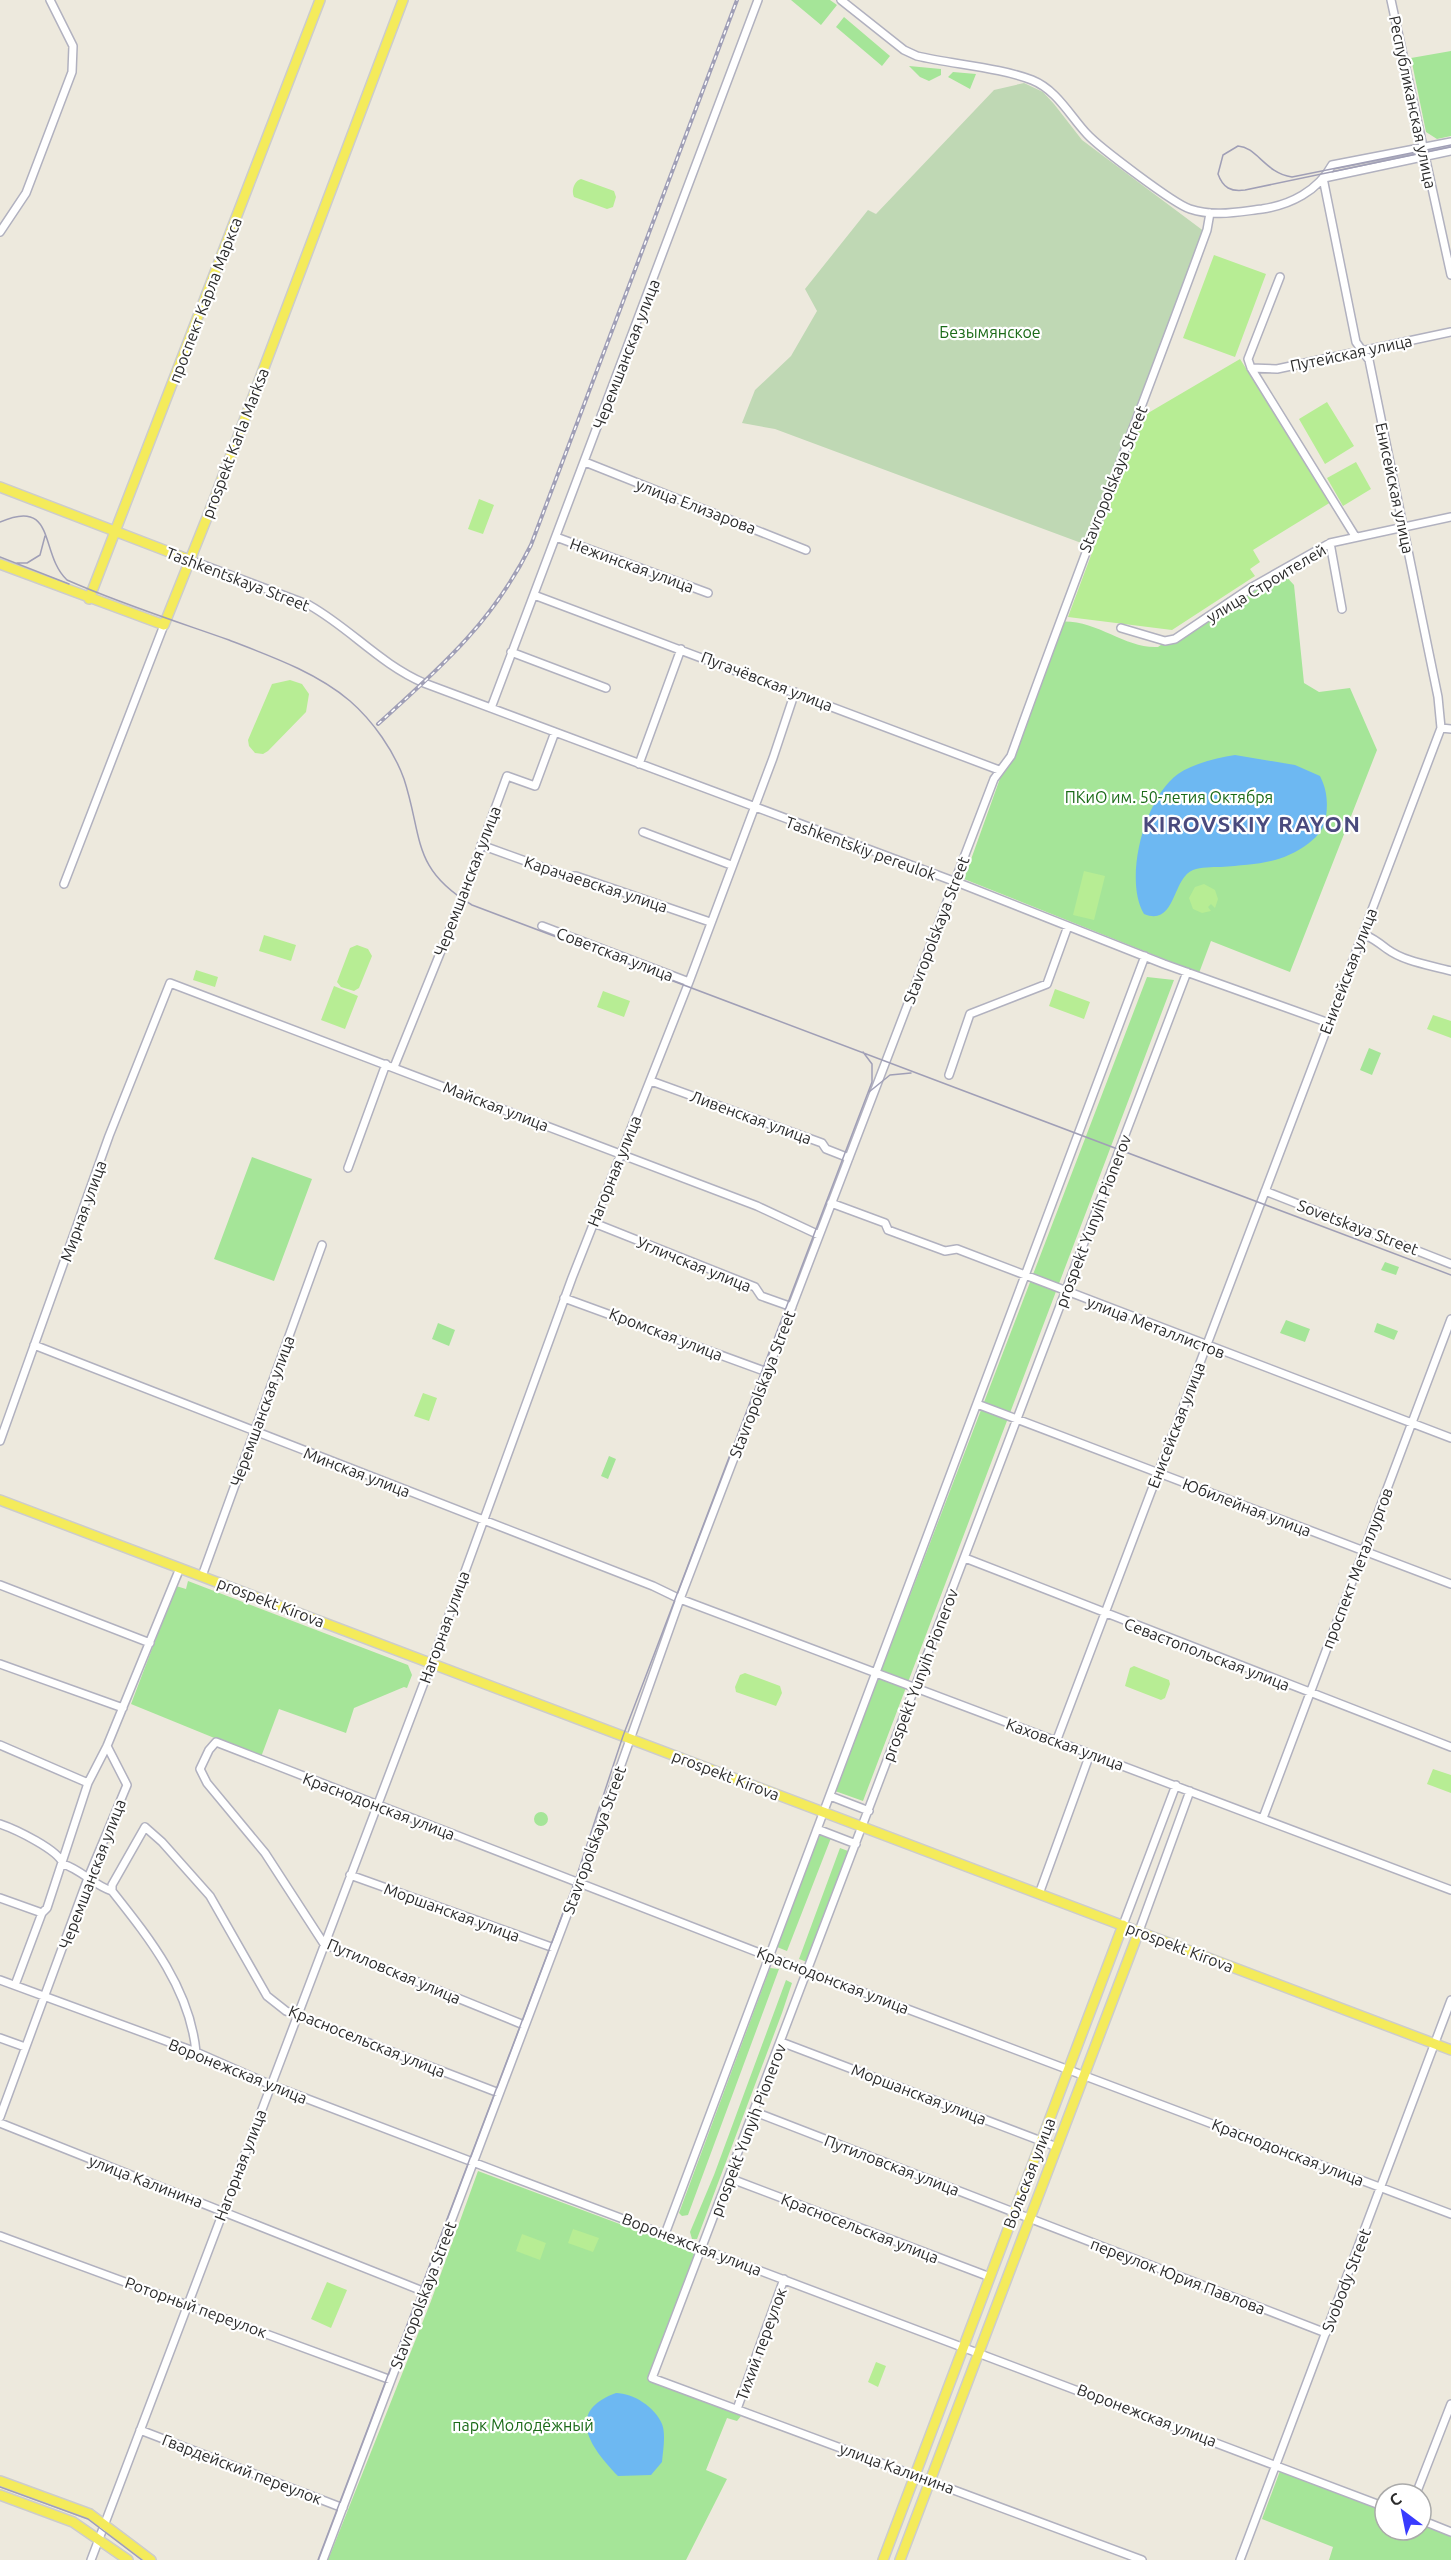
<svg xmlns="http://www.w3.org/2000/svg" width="1451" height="2560" font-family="Ubuntu,sans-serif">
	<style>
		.green { fill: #a5e598 }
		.cemetery { fill: #bfd8b4 }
		.pitch { fill: #b7ed94 }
		.water { fill: #6db8f2 }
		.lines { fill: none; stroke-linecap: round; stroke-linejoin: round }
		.minor-casing { stroke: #b1b1bf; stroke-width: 10 }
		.major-casing { stroke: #ccc; stroke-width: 12 }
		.minor { stroke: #fff; stroke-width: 7 }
		.major { stroke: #f4eb5b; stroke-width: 9 }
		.tram { stroke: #a09fb6; stroke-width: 1.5 }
		.rail-casing { stroke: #a09fb6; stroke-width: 4 }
		.rail { stroke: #fff; stroke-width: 1.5; stroke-dasharray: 4.5; stroke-linecap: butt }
		.labels { text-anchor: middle; stroke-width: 4.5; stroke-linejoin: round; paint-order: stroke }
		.street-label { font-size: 16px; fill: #2b2b2b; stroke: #fff }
		.park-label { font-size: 16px; fill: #1b6b18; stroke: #fff }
		.district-label { font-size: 22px; font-weight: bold; letter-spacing: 1.5px; fill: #4a4a7d; stroke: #fff }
	</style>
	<rect width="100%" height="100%" fill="#ede9dd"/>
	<path class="green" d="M 791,0 L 830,0 L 837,5 L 821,25 Z
		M 844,17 L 890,56 L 882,66 L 836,27 Z
		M 1451,51 L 1451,136 L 1437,139 L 1426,132 L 1411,58 Z
		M 909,66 L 941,69 L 941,75 L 929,81 L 920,77 Z
		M 953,72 L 976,74 L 970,89 L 948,77 Z
		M 1282,572 L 1294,585 L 1304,683 L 1319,692 L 1350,688 L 1377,750 L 1290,972 L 1211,941 L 1199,973 L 964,879 L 1056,622 C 1095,617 1124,649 1158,647 L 1227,598 Z
		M 1147,977 L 1174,980 L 863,1801 L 835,1791 Z
		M 1369,1048 L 1381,1053 L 1372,1075 L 1360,1070 Z
		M 252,1157 L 312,1179 L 274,1281 L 214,1259 Z
		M 1385,1262 L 1399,1267 L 1396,1275 L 1381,1270 Z
		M 1286,1320 L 1310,1329 L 1305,1342 L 1280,1333 Z
		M 438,1323 L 455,1330 L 449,1346 L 432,1339 Z
		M 1377,1323 L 1398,1331 L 1394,1340 L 1374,1332 Z
		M 609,1456 L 616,1459 L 608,1479 L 601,1476 Z
		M 188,1581 L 408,1665 L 412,1675 L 407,1688 L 404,1687 L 354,1708 L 346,1733 L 279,1709 L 261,1757 L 131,1704 L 176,1586 L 186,1589 Z
		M534 1819a7 7 0 1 1 14 0a7 7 0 1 1-14 0Z
		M 820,1833 L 831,1838 L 787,1951 L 777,1947 Z
		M 840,1848 L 848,1851 L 807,1962 L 799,1959 Z
		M 770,1968 L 779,1969 L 688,2215 L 682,2216 L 679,2213 Z
		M 786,1980 L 792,1983 L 782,2013 L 697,2239 L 692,2239 L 690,2232 L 714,2175 Z
		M 478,2171 L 700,2254 L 648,2380 L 741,2416 L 737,2421 L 727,2418 L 706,2470 L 727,2479 L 686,2560 L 328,2560 L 431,2301 Z
		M 1280,2471 L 1385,2511 L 1385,2530 L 1421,2530 L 1421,2525 L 1451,2536 L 1451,2560 L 1329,2560 L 1333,2547 L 1262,2519 Z"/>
	<path class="cemetery" d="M 1024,83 L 1043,92 L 1054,104 L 1082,140 L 1205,232 L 1084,544 L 775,429 L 742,423 L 755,390 L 791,356 L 817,311 L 805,289 L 868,210 L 876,214 L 994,90 Z"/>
	<path class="pitch" d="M 581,179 L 614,191 L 616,197 L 613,207 L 607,209 L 574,197 C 571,191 574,181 581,179 Z
		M 1214,255 L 1266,274 L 1235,357 L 1183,338 Z
		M 1240,359 L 1331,502 L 1253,550 L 1260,562 L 1250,569 L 1255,576 L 1172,630 L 1068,617 L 1143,416 Z
		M 1327,402 L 1354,446 L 1325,464 L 1299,419 Z
		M 1356,462 L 1371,489 L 1343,506 L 1327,478 Z
		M 479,499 L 494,505 L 483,534 L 468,529 Z
		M 290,680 L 302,684 L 309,694 L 306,712 L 268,751 L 263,754 L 255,753 L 249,746 L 248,740 L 272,684 Z
		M 1084,871 L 1105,876 L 1094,920 L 1073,915 Z
		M 1204,884 L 1215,890 L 1218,899 L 1215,908 L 1211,904 L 1208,907 L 1211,911 L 1202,913 L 1193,909 L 1189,898 L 1195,887 Z
		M 264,935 L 296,945 L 291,961 L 259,951 Z
		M 357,945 L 368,949 L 372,956 L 359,988 L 354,991 L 341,987 L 337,982 L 350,948 Z
		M 196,970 L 218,977 L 215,987 L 193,980 Z
		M 334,986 L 358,996 L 345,1029 L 321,1020 Z
		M 1055,989 L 1090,1002 L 1084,1019 L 1049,1006 Z
		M 603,991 L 630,1001 L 624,1017 L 597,1007 Z
		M 1433,1015 L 1451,1021 L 1451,1038 L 1427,1029 Z
		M 423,1393 L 437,1398 L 429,1421 L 414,1416 Z
		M 1134,1666 L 1169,1680 L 1170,1684 L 1165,1698 L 1161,1700 L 1125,1686 L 1130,1668 Z
		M 745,1673 L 780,1686 L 782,1693 L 776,1706 L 736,1692 L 735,1687 L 740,1675 Z
		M 1433,1769 L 1451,1775 L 1451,1793 L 1427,1784 Z
		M 573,2229 L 599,2238 L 593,2252 L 568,2243 Z
		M 522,2234 L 546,2243 L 540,2260 L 516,2251 Z
		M 327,2282 L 347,2290 L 331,2328 L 311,2319 Z
		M 876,2362 L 886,2366 L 878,2387 L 868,2382 Z"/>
	<path class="water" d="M 1235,755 L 1295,765 L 1320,776 C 1327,790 1328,802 1326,817 C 1324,829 1318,836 1309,843 C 1282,864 1254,864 1221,867 C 1212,867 1201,867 1193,870 C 1172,878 1176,927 1144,914 C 1123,879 1145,797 1178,774 C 1194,763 1217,758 1235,755 Z
		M 616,2393 C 633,2393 655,2407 662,2424 C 666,2434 663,2451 662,2462 L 651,2475 L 618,2476 C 591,2448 564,2412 616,2393 Z"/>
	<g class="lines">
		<defs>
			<path id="minor" d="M 841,0 L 904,50 L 917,56 C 951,64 1002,68 1032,80 C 1057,90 1070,116 1087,134 C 1099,147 1174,204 1190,209 C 1214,217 1237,212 1262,209 C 1290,205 1318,191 1332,165 L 1451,142
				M 1391,0 L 1451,275
				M 1324,178 L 1451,151
				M 0,232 L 26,193 L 72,72 L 73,46 L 50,0
				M 1280,277 L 1248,359 L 1251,368 L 1355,536
				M 1251,368 L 1277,369 L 1451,332
				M 585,462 L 806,550
				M 556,537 L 708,593
				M 1330,543 L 1342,609
				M 190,560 L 309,605 C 350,628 380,664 424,683 L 964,885 L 1164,964 L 1329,1023
				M 534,595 L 999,770
				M 1121,628 L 1165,641 L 1175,639 L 1252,587 L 1330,543 L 1451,517
				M 511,652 L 606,688
				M 491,708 L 758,0
				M 1441,728 L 1451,729
				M 639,764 L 681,649
				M 643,832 L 731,865
				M 481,845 L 567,876 L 576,876 L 710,922
				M 64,884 L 164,625
				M 542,926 L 689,982
				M 1363,934 C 1373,938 1378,942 1387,949 C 1405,962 1430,965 1451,971
				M 394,1067 L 460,904 L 507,776 L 535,786 L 555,732
				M 949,1075 L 970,1014 L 1047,984 L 1068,926
				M 651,1081 L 822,1143 L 826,1149 L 849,1158
				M 348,1168 L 386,1064
				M 1265,1191 L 1451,1264
				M 831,1203 L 885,1223 L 888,1230 L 945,1251 L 957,1249 L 1451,1438
				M 594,1223 L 755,1287 L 761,1296 L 792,1307
				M 564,1298 L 767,1372
				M 34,1345 L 653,1586 L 680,1599 L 1451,1890
				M 977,1404 L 1451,1584
				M 0,1441 L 109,1136 L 170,983 L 757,1206 L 819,1235
				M 965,1558 L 1451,1747
				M 202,1576 L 322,1245
				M 0,1585 L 150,1643
				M 0,1664 L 123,1708
				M 1056,1742 L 1441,728 L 1438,697 L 1369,360 L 1356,342 L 1323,178
				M 0,1745 L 88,1783
				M 830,1796 L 869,1811
				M 1263,1818 L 1451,1319
				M 0,1824 C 15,1829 59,1850 63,1864 C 82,1870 93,1885 112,1891 C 150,1939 190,1989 196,2052
				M 817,1829 L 856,1844
				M 350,1875 L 554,1948
				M 112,1891 L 112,1885 L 145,1827 L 162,1842 L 210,1896 L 267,1996 L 286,2011 L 499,2093
				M 1039,1894 L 1090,1754
				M 0,1898 L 42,1913
				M 1123,1925 L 1176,1785
				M 1139,1931 L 1190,1791
				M 0,1980 L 196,2052 L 271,2085 L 512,2177 L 1385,2507
				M 15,1985 L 42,1913 L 47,1908 L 88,1783 L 107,1746 L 180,1568
				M 524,2025 L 324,1944 L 265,1853 L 207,1783 L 200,1769 L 209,1750 L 216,1742 L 788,1964 L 1451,2214
				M 0,2038 L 25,2047
				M 781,2042 L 1057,2147
				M 755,2112 L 1326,2333
				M 0,2117 L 88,1878 L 127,1785 L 107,1746
				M 0,2123 L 425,2292
				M 729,2178 L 990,2277
				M 665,2234 L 1145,956
				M 0,2236 L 391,2380
				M 737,2409 L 784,2279
				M 140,2430 L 343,2508
				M 1416,2494 L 1451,2404
				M 1421,2520 L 1451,2532
				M 91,2560 L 436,1651 L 572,1278 L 689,982 L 773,758 L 795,692
				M 323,2560 L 579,1883 L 680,1599 L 994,779 L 1011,756 C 1074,579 1143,406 1207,230 L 1210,213
				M 1142,2560 L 652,2378 L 1187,972
				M 1240,2560 L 1451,2000"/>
			<path id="major" d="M 0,487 L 190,560
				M 0,564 L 164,625 L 214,500 L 403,0
				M 89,599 L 320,0
				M 0,1500 L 1451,2050
				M 0,2481 L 90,2514 L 151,2560
				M 0,2495 L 73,2522 L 128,2560
				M 883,2560 L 1123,1925
				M 900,2560 L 1139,1931"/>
		</defs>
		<use href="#minor" class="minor-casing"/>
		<use href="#major" class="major-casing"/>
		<use href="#minor" class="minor"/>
		<use href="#major" class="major"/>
		<path class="tram" d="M 1451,145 L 1292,177 C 1265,173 1257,147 1238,146 L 1223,155 L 1218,174 C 1223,188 1231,192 1245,190 L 1451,147
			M 0,522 C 57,497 39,554 67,580 C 119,603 175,621 229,640 C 270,656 316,672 350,701 C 373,721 394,751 404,779 C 423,837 411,869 472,905 L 1451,1275
			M 0,557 L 69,584
			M 17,563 L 27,563 L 40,555 L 45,536
			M 869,1092 L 890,1075 L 911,1073
			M 0,2487 L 88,2519 L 142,2560
			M 318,2560 L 575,1881 L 623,1736 L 872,1082 L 872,1064 L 863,1052"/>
		<defs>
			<path id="rail" d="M 378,724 C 440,668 493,622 531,545 L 737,0"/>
		</defs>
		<use href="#rail" class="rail-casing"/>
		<use href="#rail" class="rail"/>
	</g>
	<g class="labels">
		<g class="street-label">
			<text transform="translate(1413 102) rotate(78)" y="6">Республиканская улица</text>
			<text transform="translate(205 300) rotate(-69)" y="6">проспект Карла Маркса</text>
			<text transform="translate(1351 353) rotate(-12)" y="6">Путейская улица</text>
			<text transform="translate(626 354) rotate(-69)" y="6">Черемшанская улица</text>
			<text transform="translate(235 443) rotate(-69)" y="6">prospekt Karla Marksa</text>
			<text transform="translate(1113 479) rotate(-68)" y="6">Stavropolskaya Street</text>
			<text transform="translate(1395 488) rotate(78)" y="6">Енисейская улица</text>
			<text transform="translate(696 506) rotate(21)" y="6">улица Елизарова</text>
			<text transform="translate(632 565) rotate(20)" y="6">Нежинская улица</text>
			<text transform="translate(238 579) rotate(21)" y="6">Tashkentskaya Street</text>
			<text transform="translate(1266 583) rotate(-31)" y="6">улица Строителей</text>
			<text transform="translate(767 681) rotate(21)" y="6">Пугачёвская улица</text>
			<text transform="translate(861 848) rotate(20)" y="6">Tashkentskiy pereulok</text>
			<text transform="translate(467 881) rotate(-69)" y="6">Черемшанская улица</text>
			<text transform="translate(596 884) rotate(18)" y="6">Карачаевская улица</text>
			<text transform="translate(936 930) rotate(-69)" y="6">Stavropolskaya Street</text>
			<text transform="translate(615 954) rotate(21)" y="6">Советская улица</text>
			<text transform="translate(1348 971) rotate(-69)" y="6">Енисейская улица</text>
			<text transform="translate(496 1106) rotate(21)" y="6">Майская улица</text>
			<text transform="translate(751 1117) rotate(20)" y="6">Ливенская улица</text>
			<text transform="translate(614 1171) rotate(-68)" y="6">Нагорная улица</text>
			<text transform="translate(83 1211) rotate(-70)" y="6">Мирная улица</text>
			<text transform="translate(1093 1221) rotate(-69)" y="6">prospekt Yunyih Pionerov</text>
			<text transform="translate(1358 1227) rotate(21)" y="6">Sovetskaya Street</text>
			<text transform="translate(694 1264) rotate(22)" y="6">Угличская улица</text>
			<text transform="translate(1156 1327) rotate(21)" y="6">улица Металлистов</text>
			<text transform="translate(666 1334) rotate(21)" y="6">Кромская улица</text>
			<text transform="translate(762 1384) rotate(-69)" y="6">Stavropolskaya Street</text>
			<text transform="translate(262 1411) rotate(-70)" y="6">Черемшанская улица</text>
			<text transform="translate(1176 1425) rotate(-69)" y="6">Енисейская улица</text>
			<text transform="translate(357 1472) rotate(21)" y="6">Минская улица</text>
			<text transform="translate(1247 1507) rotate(21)" y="6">Юбилейная улица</text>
			<text transform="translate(1357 1568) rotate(-69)" y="6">проспект Металлургов</text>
			<text transform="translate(271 1602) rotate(21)" y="6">prospekt Kirova</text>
			<text transform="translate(444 1627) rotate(-70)" y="6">Нагорная улица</text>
			<text transform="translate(1207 1654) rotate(21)" y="6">Севастопольская улица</text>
			<text transform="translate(920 1675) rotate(-69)" y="6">prospekt Yunyih Pionerov</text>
			<text transform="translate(1065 1744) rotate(20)" y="6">Каховская улица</text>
			<text transform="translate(726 1775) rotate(21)" y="6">prospekt Kirova</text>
			<text transform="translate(379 1806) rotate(21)" y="6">Краснодонская улица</text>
			<text transform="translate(594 1840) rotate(-70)" y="6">Stavropolskaya Street</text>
			<text transform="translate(92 1874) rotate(-69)" y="6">Черемшанская улица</text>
			<text transform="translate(452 1912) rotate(20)" y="6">Моршанская улица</text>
			<text transform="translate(1180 1947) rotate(21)" y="6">prospekt Kirova</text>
			<text transform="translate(394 1971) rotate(23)" y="6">Путиловская улица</text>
			<text transform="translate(833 1980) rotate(21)" y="6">Краснодонская улица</text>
			<text transform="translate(367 2041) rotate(22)" y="6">Красносельская улица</text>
			<text transform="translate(238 2071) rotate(22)" y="6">Воронежская улица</text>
			<text transform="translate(919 2094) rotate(21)" y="6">Моршанская улица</text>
			<text transform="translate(748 2130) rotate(-69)" y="6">prospekt Yunyih Pionerov</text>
			<text transform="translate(1288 2152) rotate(21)" y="6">Краснодонская улица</text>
			<text transform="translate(240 2165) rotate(-69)" y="6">Нагорная улица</text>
			<text transform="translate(892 2165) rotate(21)" y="6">Путиловская улица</text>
			<text transform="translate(1029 2173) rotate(-69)" y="6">Вольская улица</text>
			<text transform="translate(146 2181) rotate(21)" y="6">улица Калинина</text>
			<text transform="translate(860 2228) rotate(21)" y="6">Красносельская улица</text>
			<text transform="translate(692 2244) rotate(21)" y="6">Воронежская улица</text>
			<text transform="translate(1178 2276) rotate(21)" y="6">переулок Юрия Павлова</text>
			<text transform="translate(1346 2280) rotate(-69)" y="6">Svobody Street</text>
			<text transform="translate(423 2295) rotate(-69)" y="6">Stavropolskaya Street</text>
			<text transform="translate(196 2307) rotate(20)" y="6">Роторный переулок</text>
			<text transform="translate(761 2344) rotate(-70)" y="6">Тихий переулок</text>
			<text transform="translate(1147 2415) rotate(21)" y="6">Воронежская улица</text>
			<text transform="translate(897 2468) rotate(20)" y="6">улица Калинина</text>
			<text transform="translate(242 2469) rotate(21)" y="6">Гвардейский переулок</text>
		</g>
		<g class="park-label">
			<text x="990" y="338">Безымянское</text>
			<text x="1169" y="803">ПКиО им. 50-летия Октября</text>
			<text x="523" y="2431">парк Молодёжный</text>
		</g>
		<g class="district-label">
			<text x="1252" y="832">KIROVSKIY RAYON</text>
		</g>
	</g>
	<g transform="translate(1403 2512) rotate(328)"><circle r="28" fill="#ffffff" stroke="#aaaaaa" stroke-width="1.5"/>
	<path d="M0-4.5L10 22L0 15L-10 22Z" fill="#393bfe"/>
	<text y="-9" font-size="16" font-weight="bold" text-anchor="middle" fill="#2b2b2b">С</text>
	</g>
</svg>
